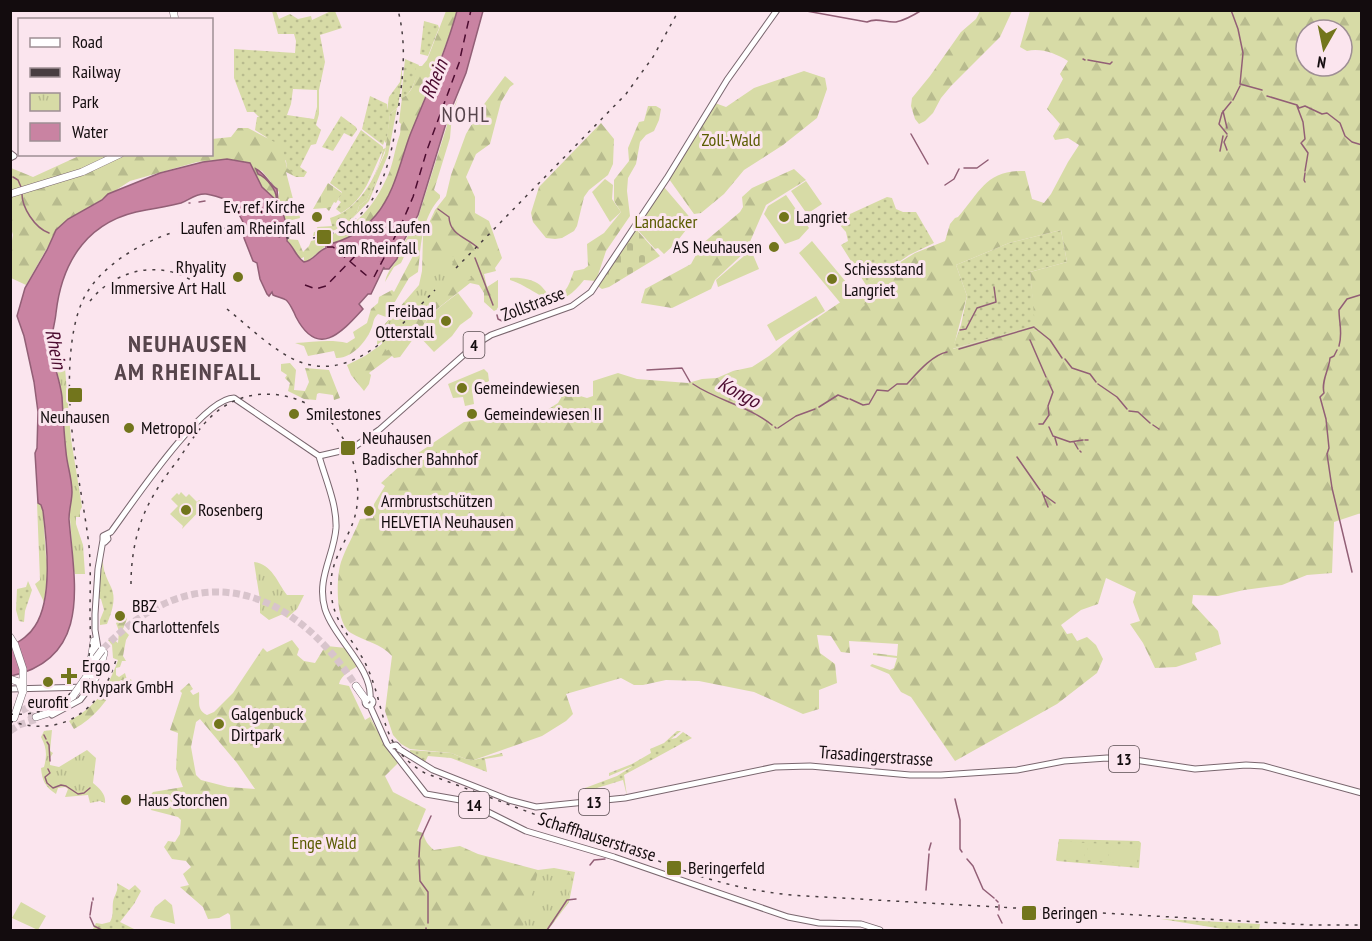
<svg xmlns="http://www.w3.org/2000/svg" width="1372" height="941" font-family="'PT Sans Narrow',sans-serif">
	<style>
		.grass { fill: url(#grass-dots); fill-rule: evenodd }
		.forest { fill: url(#forest-firs); fill-rule: evenodd }
		.cemetery { fill: url(#cemetery-stones) }
		.park { fill: url(#park-tufts) }
		.garden { fill: #d7dba6 }
		.water { fill: #c983a2; stroke: #925f76; stroke-width: 1.5 }
		.lines { fill: none; stroke-linecap: round; stroke-linejoin: round }
		.stream { stroke: #925f76; stroke-width: 1.5 }
		.ferry { stroke: #4c0c30; stroke-width: 1.5; stroke-dasharray: 8 6; stroke-linecap: butt }
		.highway-tunnel { stroke: #d8c4cc; stroke-width: 7; stroke-dasharray: 7 3.5; stroke-linecap: butt }
		.primary-casing { stroke: #79666e; stroke-width: 7 }
		.highway-casing { stroke: #79666e; stroke-width: 8 }
		.primary { stroke: #fff; stroke-width: 5 }
		.highway { stroke: #fff; stroke-width: 7 }
		.rail { stroke: #483d41; stroke-width: 1.5; stroke-dasharray: 3 6; stroke-linecap: butt }
		.primary-bridge-casing { stroke: #79666e; stroke-width: 7; stroke-linecap: butt }
		.highway-bridge-casing { stroke: #79666e; stroke-width: 8; stroke-linecap: butt }
		.primary-bridge { stroke: #fff; stroke-width: 5 }
		.highway-bridge { stroke: #fff; stroke-width: 7 }
		.poi-dot { fill: #72751c; stroke: #fbe5ee; stroke-width: 2 }
		.labels { text-anchor: middle; stroke-width: 6; stroke-linejoin: round; paint-order: stroke }
		.shield { fill: #fbe5ee; stroke: #594d51; stroke-width: 1.5 }
		.shield-label { font-size: 16px; font-weight: bold; fill: #130c0e }
		.park-label { font-size: 18px; fill: #5a5c02; stroke: #fbe5ee }
		.poi-label { font-size: 18px; fill: #130c0e; stroke: #fbe5ee; text-anchor: start }
		.street-label { font-size: 18px; fill: #130c0e; stroke: #fbe5ee }
		.water-label { font-size: 20px; font-style: italic; fill: #4c0c30; stroke: #fbe5ee }
		.quarter-label { font-size: 21px; letter-spacing: 1.5px; fill: #57454c; stroke: #fbe5ee }
		.district-label { font-size: 24px; font-weight: bold; letter-spacing: 1.5px; fill: #57454c; stroke: #fbe5ee }
	</style>
	<defs>
		<pattern id="grass-dots" width="8" height="8" patternUnits="userSpaceOnUse" patternTransform="scale(1.5)"><rect width="8" height="8" fill="#d7dba6"/><path d="M2 2h.1M6 6h.1" fill="none" stroke="#b8bb8e" stroke-width="1.8" stroke-linecap="round"/></pattern>
		<pattern id="forest-firs" width="22" height="20" patternUnits="userSpaceOnUse" patternTransform="scale(1.5)"><rect width="22" height="20" fill="#d7dba6"/><path d="M5 1l3.5 6h-7zM16 11l3.5 6h-7z" fill="#b8bb8e"/></pattern>
		<pattern id="cemetery-stones" width="16" height="16" patternUnits="userSpaceOnUse" patternTransform="scale(1.5)"><rect width="16" height="16" fill="#d7dba6"/><path d="M2 7V4a2 2 0 0 1 4 0v3zM10 15v-3a2 2 0 0 1 4 0v3z" fill="#b8bb8e"/></pattern>
		<pattern id="park-tufts" width="24" height="20" patternUnits="userSpaceOnUse" patternTransform="scale(1.5)"><rect width="24" height="20" fill="#d7dba6"/><path d="M3 7l-1-3M5 7V3M7 7l1-3M15 17l-1-3M17 17v-4M19 17l1-3" fill="none" stroke="#b8bb8e"/></pattern>
	</defs>
	<rect width="100%" height="100%" fill="#fbe5ee"/>
	<path class="grass" d="M 272,11 L 276,11 L 279,19 L 290,14 L 298,19 L 311,16 L 312,20 L 331,11 L 335,11 L 342,28 L 320,35 L 325,62 L 319,90 L 319,114 L 316,125 L 321,130 L 316,144 L 311,145 L 300,167 L 307,172 L 304,177 L 296,177 L 287,168 L 286,161 L 266,137 L 255,130 L 257,117 L 259,117 L 254,112 L 247,112 L 234,78 L 234,49 L 295,53 L 296,41 L 294,34 L 278,34 ZM 293,89 L 317,90 L 317,107 L 314,119 L 287,115 L 291,104 Z
		M 424,21 L 438,25 L 439,28 L 428,56 L 420,54 Z
		M 405,59 L 419,65 C 415,79 414,92 401,99 Z
		M 402,66 L 402,79 L 398,107 L 390,114 L 387,141 L 385,143 L 385,140 L 383,145 L 362,129 L 370,96 L 387,104 L 387,110 L 389,97 L 400,82 Z
		M 341,116 L 356,127 L 357,130 L 352,137 L 344,133 L 333,151 L 322,147 Z
		M 361,130 L 383,147 L 383,149 L 386,148 L 375,175 L 375,183 L 367,200 L 359,206 C 356,223 332,229 318,231 L 317,227 L 332,226 L 330,218 C 358,210 377,178 383,150 C 371,173 366,199 341,213 L 336,209 L 341,202 L 338,200 L 342,192 L 330,183 Z
		M 887,197 L 892,198 L 896,209 L 903,212 L 916,212 L 934,243 L 909,255 L 866,285 L 841,245 L 848,241 L 846,232 L 839,224 L 850,214 Z
		M 1061,230 L 1067,262 L 1030,272 L 1036,325 L 952,349 L 961,325 L 967,296 L 956,265 L 1009,243 Z
		M 103,556 C 102,569 106,576 111,587 C 117,599 111,614 107,624 L 100,625 L 100,620 L 104,610 L 101,599 L 98,598 Z
		M 28,581 L 32,590 L 25,611 L 24,622 L 19,621 L 16,610 L 17,589 L 26,587 Z
		M 677,731 L 681,731 L 671,739 L 676,738 L 683,732 L 692,738 L 624,775 L 627,796 L 623,780 L 584,792 L 585,788 L 617,776 L 633,766 L 609,776 L 609,773 L 632,764 L 651,753 L 650,749 L 664,743 Z
		M 410,750 L 451,753 L 466,759 L 474,760 L 502,753 L 503,756 L 485,759 L 487,772 L 451,758 L 428,756 L 425,762 L 421,759 L 419,760 L 410,752 Z
		M 1059,839 L 1139,841 L 1141,843 L 1139,868 L 1057,861 L 1056,860 Z
		M 117,883 L 129,890 L 135,885 L 141,891 L 134,904 L 120,922 L 136,930 L 97,930 L 93,929 L 96,923 L 102,924 L 110,922 C 114,915 112,909 113,902 C 114,895 119,891 117,883 Z
		M 1161,919 L 1260,924 L 1259,930 L 1229,930 Z"/>
	<path class="forest" d="M 446,11 L 457,11 L 455,20 C 440,61 423,101 408,141 C 400,163 396,186 383,206 C 373,220 347,247 329,243 L 308,261 L 304,261 L 304,257 L 300,259 L 286,239 L 298,240 L 303,252 L 309,246 L 311,241 C 352,232 372,212 389,173 C 393,163 395,149 399,137 C 401,133 400,128 401,124 L 399,122 L 402,98 C 414,92 416,79 416,66 L 422,66 L 427,60 Z
		M 980,11 L 1012,11 L 1000,37 L 951,86 L 941,98 L 933,113 L 925,121 L 919,124 L 915,119 L 911,106 L 912,98 L 930,76 L 961,32 L 976,19 Z
		M 1030,11 L 1361,11 L 1361,513 L 1334,522 L 1332,573 L 1307,575 L 1282,585 L 1244,590 L 1218,596 L 1193,595 L 1192,603 L 1218,631 L 1221,644 L 1195,653 L 1197,660 L 1176,667 L 1155,668 L 1143,643 L 1130,624 L 1140,621 L 1133,602 L 1136,592 L 1106,578 L 1098,604 L 1081,610 L 1061,625 L 1067,634 L 1072,633 L 1077,641 L 1087,637 L 1096,645 L 1103,659 L 1097,673 L 1057,704 L 955,761 L 911,697 L 901,692 L 889,674 L 870,666 L 872,664 L 890,670 L 894,668 L 897,658 L 873,655 L 873,653 L 897,656 L 898,644 L 849,641 L 850,653 L 841,652 L 831,636 L 817,635 L 820,653 L 835,664 L 837,683 L 819,690 L 819,709 L 803,714 L 754,692 L 699,681 L 666,680 L 643,685 L 634,685 L 621,678 L 566,694 L 573,714 L 566,721 L 542,736 L 474,760 L 466,759 L 451,753 L 410,749 L 401,744 L 393,735 L 385,711 L 392,656 C 382,644 364,641 351,633 C 335,623 336,578 341,562 C 346,547 355,533 360,519 L 373,518 L 374,504 L 385,486 L 381,483 L 402,464 L 464,422 L 481,420 L 520,423 L 550,408 L 558,403 L 562,396 L 570,393 L 587,398 L 593,396 L 593,381 L 618,373 L 637,379 L 688,383 L 702,379 L 717,378 L 733,371 L 752,367 L 769,356 L 798,331 L 886,271 L 915,253 L 945,241 L 950,224 L 955,218 L 958,217 C 981,191 986,170 1025,171 L 1032,199 L 1044,203 L 1051,194 L 1068,162 L 1079,145 L 1068,138 L 1055,140 L 1053,136 L 1060,124 L 1047,109 L 1063,79 L 1060,74 L 1068,61 C 1055,53 1041,48 1027,51 L 1020,47 ZM 1306,30 L 1342,30 L 1342,66 L 1306,66 ZM 1061,230 L 1067,262 L 1030,272 L 1035,325 L 953,349 L 967,296 L 956,265 L 1009,243 Z
		M 804,71 L 825,78 L 827,89 L 817,118 L 783,145 L 744,170 L 724,194 L 701,213 L 694,214 L 669,179 L 715,103 L 726,107 L 754,88 Z
		M 505,76 L 514,84 L 510,87 L 501,102 L 490,144 L 476,154 L 466,177 L 475,197 L 475,213 L 489,221 L 502,258 L 495,268 L 496,271 L 484,274 L 487,287 L 498,280 L 498,309 L 494,311 L 484,302 L 484,293 L 479,285 L 470,283 L 432,313 L 400,357 L 394,358 L 392,356 L 369,373 L 371,375 L 369,384 L 364,391 L 351,375 L 347,365 L 365,356 L 382,344 L 382,334 L 378,332 L 419,285 L 422,271 L 423,236 L 435,210 L 446,196 L 451,175 L 466,134 L 482,107 Z
		M 459,95 L 452,115 L 450,138 L 434,190 L 440,195 L 440,198 C 421,219 421,246 418,272 L 409,278 L 386,317 L 378,314 C 373,319 374,321 372,327 C 367,341 352,359 336,358 L 334,351 L 308,356 L 304,346 L 295,343 C 313,342 331,339 347,343 L 355,338 L 353,332 L 367,323 L 371,309 L 378,303 L 379,297 L 392,290 L 394,292 L 415,252 L 413,251 L 416,241 L 412,240 L 401,263 L 394,267 L 385,282 C 388,268 395,266 399,255 C 404,244 408,233 416,224 L 449,119 Z
		M 648,106 L 656,106 L 661,109 L 659,120 L 654,131 L 646,135 L 640,142 L 636,164 L 628,178 L 627,191 L 630,216 L 606,251 L 596,281 L 584,280 C 553,319 543,291 510,280 L 510,278 C 518,277 533,279 540,285 C 546,290 547,296 555,299 C 568,291 569,284 574,271 L 584,269 L 588,266 L 587,244 L 604,233 L 621,212 L 614,201 L 614,180 L 629,161 L 628,148 L 639,122 L 644,121 Z
		M 397,108 L 388,155 L 369,201 L 349,222 L 335,230 L 313,236 L 314,232 C 329,229 356,224 359,206 L 367,200 L 375,183 L 375,175 L 385,153 L 390,114 Z
		M 601,123 L 614,139 L 613,164 L 608,175 L 589,190 L 584,197 L 577,226 L 574,231 L 562,238 L 555,239 L 546,238 L 533,222 L 531,213 L 539,187 Z
		M 238,128 L 248,128 L 282,146 L 287,168 L 296,175 L 296,177 L 286,172 L 293,199 L 298,206 L 300,218 L 292,220 L 291,237 L 287,236 C 290,223 281,213 278,202 C 277,199 279,195 279,192 L 262,171 L 256,169 L 258,174 C 267,177 277,191 276,200 L 262,187 L 250,163 L 227,159 L 197,162 L 130,181 L 59,227 L 26,285 L 11,278 L 11,246 L 13,235 L 11,228 L 11,168 L 33,177 L 81,155 L 212,154 L 212,139 L 231,137 Z
		M 794,169 L 806,180 L 766,205 L 746,251 L 715,280 L 711,289 L 672,308 L 641,303 L 645,289 L 691,264 L 702,244 L 740,212 L 743,207 L 742,197 L 752,188 Z
		M 290,363 L 296,370 L 294,390 L 305,391 L 309,382 L 305,368 L 329,370 L 340,398 L 334,400 L 333,395 L 319,393 L 317,394 L 316,400 L 304,399 L 288,391 L 290,383 L 285,378 L 287,375 L 281,371 L 281,364 Z
		M 126,617 L 127,619 L 123,629 L 129,635 L 126,640 L 123,656 L 126,661 L 122,661 L 120,667 L 116,668 L 116,675 L 119,677 L 125,673 L 127,680 L 131,679 L 132,683 L 121,680 L 118,682 C 107,700 95,718 74,729 L 69,721 C 96,707 108,688 118,660 L 113,658 L 112,645 L 108,640 L 112,638 L 118,643 L 119,631 L 116,623 Z
		M 292,640 L 299,649 L 297,655 L 304,661 L 315,663 L 323,650 L 327,646 L 346,648 L 358,666 C 351,670 341,675 339,684 L 349,686 L 365,720 L 370,717 L 389,752 L 399,762 L 385,776 L 393,792 L 426,809 L 417,831 L 423,833 C 425,841 428,845 434,850 L 460,846 L 478,854 L 538,870 L 554,868 L 575,872 L 569,902 L 548,930 L 231,930 L 230,915 L 228,913 L 219,918 L 208,919 L 203,907 L 180,887 L 189,885 L 183,874 L 191,867 L 186,861 L 172,859 L 164,847 L 168,841 L 175,842 L 180,834 L 181,820 L 178,817 L 151,810 L 152,802 L 149,797 L 153,792 L 183,787 L 176,769 L 178,733 L 170,730 L 182,693 L 180,691 L 189,683 L 193,689 L 190,691 L 193,695 L 199,692 C 200,701 196,710 207,715 L 214,712 L 233,693 L 263,648 L 267,652 ZM 200,719 L 237,763 L 255,789 L 228,787 L 201,780 L 196,775 L 191,747 L 196,722 Z"/>
	<path class="cemetery" d="M 328,183 L 342,193 L 336,203 L 334,202 L 329,211 L 326,208 L 313,209 Z
		M 636,229 L 660,256 L 609,287 L 602,289 L 599,287 L 599,285 Z"/>
	<path class="park" d="M 450,257 L 455,257 L 452,265 L 458,271 L 467,270 L 472,271 L 473,277 L 463,284 L 456,283 L 437,301 L 423,309 L 417,318 L 404,328 L 394,347 L 386,351 L 379,347 L 437,290 L 434,288 L 391,334 L 377,345 C 377,324 403,309 415,293 C 420,286 424,277 432,271 C 439,266 445,264 450,257 Z
		M 65,368 L 71,439 L 82,507 L 80,511 L 80,517 L 76,517 L 76,524 L 83,545 L 85,574 L 75,574 L 74,571 L 69,505 L 72,492 L 66,454 L 62,395 L 57,370 Z
		M 37,503 L 41,505 L 43,511 L 46,557 L 49,565 L 44,602 L 35,584 L 40,580 Z
		M 254,562 C 272,564 277,582 287,595 L 304,595 L 297,609 L 287,618 L 283,614 L 269,620 L 260,613 L 260,600 Z
		M 52,730 L 50,751 L 53,753 L 50,758 L 50,765 L 59,767 L 87,750 L 96,758 L 93,783 C 100,789 106,794 105,803 L 100,801 L 90,803 L 88,795 L 65,797 L 68,789 L 65,787 L 58,788 L 56,794 C 45,787 42,780 41,768 L 44,767 C 47,756 47,748 41,737 L 44,731 Z
		M 538,872 L 572,875 L 568,900 L 546,930 L 522,930 Z"/>
	<path class="garden" d="M 605,179 L 613,185 L 612,199 L 621,212 L 610,222 L 592,192 Z
		M 806,181 L 822,204 L 807,214 L 791,191 Z
		M 664,187 L 693,221 L 675,244 L 664,254 L 658,248 L 655,249 L 637,229 Z
		M 786,195 L 809,228 L 799,239 L 785,244 L 764,214 L 768,206 Z
		M 812,241 L 865,305 L 852,317 L 799,253 Z
		M 751,250 L 759,269 L 718,287 L 716,280 Z
		M 458,293 L 473,313 L 471,317 L 460,325 L 452,336 L 434,352 L 419,336 C 425,316 443,305 458,293 Z
		M 816,296 L 825,311 L 776,341 L 767,325 Z
		M 484,369 L 488,373 L 489,381 L 472,390 L 474,404 L 465,406 L 463,397 L 453,398 L 448,384 Z
		M 181,492 L 186,497 L 189,494 L 197,502 L 199,500 L 205,505 L 182,529 L 183,526 L 170,514 L 178,506 L 171,499 L 177,493 L 179,495 Z
		M 1059,841 L 1086,843 L 1084,860 L 1057,858 Z
		M 1088,843 L 1109,844 L 1108,862 L 1087,860 Z
		M 1111,845 L 1139,847 L 1137,864 L 1110,862 Z
		M 165,899 L 172,905 L 175,924 L 150,917 L 155,907 Z
		M 21,902 L 46,916 L 38,930 L 12,918 Z"/>
	<path class="water" d="M 457,11 L 483,11 L 466,73 L 448,117 L 418,215 L 402,244 L 397,259 L 389,269 L 384,269 L 384,267 L 383,269 L 371,294 L 368,294 L 359,304 L 363,309 C 341,333 318,359 296,317 C 294,312 289,302 286,300 C 283,298 277,297 273,295 L 272,292 L 269,296 L 267,294 L 260,279 L 257,263 L 253,261 L 244,238 L 244,224 L 232,201 C 223,199 214,195 206,194 C 196,193 189,200 181,203 C 169,206 158,208 146,210 C 89,219 62,260 56,313 C 55,324 51,335 51,345 C 52,362 60,379 62,397 C 63,415 64,434 66,452 C 67,465 72,478 72,492 C 72,501 69,509 69,519 C 74,581 93,658 11,676 L 10,647 C 20,641 29,636 35,626 C 53,599 47,543 43,511 L 41,505 L 38,503 L 35,453 L 37,448 L 38,412 L 34,382 L 24,336 L 17,316 L 25,288 L 47,250 L 56,230 L 68,219 L 102,200 L 108,194 L 160,173 L 203,162 L 227,159 L 250,163 L 262,187 L 276,200 C 278,191 266,177 258,174 L 256,169 C 265,173 269,184 277,189 L 278,202 L 282,209 L 288,231 L 287,241 C 294,247 296,257 304,262 C 314,261 317,251 326,248 L 326,245 C 347,240 362,232 376,215 C 395,192 400,162 410,135 C 427,93 445,54 457,11 Z"/>
	<g class="lines">
		<path class="stream" d="M 801,10 L 867,22 C 877,17 886,23 896,22 C 906,20 914,15 922,10
			M 1231,10 L 1238,29 L 1243,53 L 1240,84 L 1262,90
			M 1083,59 L 1085,60
			M 1088,60 L 1110,64 L 1112,62
			M 1267,96 L 1297,105 L 1299,108 L 1305,106 L 1322,114 L 1327,113 L 1340,123 L 1345,136 L 1352,142 L 1362,145
			M 1233,100 L 1240,86
			M 1297,106 L 1303,122 L 1305,139 L 1302,142
			M 1223,111 L 1227,128
			M 911,134 L 928,164
			M 1227,134 L 1219,124 L 1222,113 L 1231,102
			M 1301,143 L 1308,153 L 1305,171
			M 1227,150 L 1224,142 L 1227,136
			M 1220,151 L 1223,136
			M 964,168 L 977,168 L 988,160
			M 1305,173 L 1304,180 L 1305,182
			M 13,177 L 18,180 L 21,187
			M 945,185 L 954,179 L 959,169
			M 22,192 C 21,207 35,228 49,233
			M 199,202 L 205,201
			M 189,203 L 190,203
			M 438,209 L 449,217 C 450,236 467,237 478,248
			M 475,258 L 493,305
			M 497,315 L 498,319 L 502,321
			M 1035,328 L 1050,340 L 1062,358
			M 960,330 L 966,329 L 977,308 L 996,302 L 994,287
			M 1030,340 L 1046,377
			M 1339,346 C 1343,333 1339,323 1339,310 L 1347,299 L 1360,295
			M 959,349 L 1034,327
			M 1337,350 L 1334,356 L 1330,358 C 1329,370 1321,381 1324,393 L 1320,397 L 1326,419 L 1329,448 L 1327,454 L 1332,488 L 1352,572
			M 1065,359 L 1072,368 L 1090,374 L 1096,382
			M 647,370 L 682,368 L 690,382
			M 693,384 C 718,401 749,406 772,425
			M 1098,384 L 1117,397 L 1127,409
			M 850,399 L 863,405 L 869,404 L 877,390 L 888,391 L 897,384 L 907,384 C 917,373 932,355 947,352
			M 819,407 L 838,395 L 848,399
			M 1129,411 L 1138,412 L 1150,423
			M 1039,424 L 1043,424 L 1049,415 L 1048,406 L 1053,392 L 1048,381
			M 1153,425 L 1159,429
			M 775,427 L 776,428
			M 1049,427 L 1053,436 L 1070,442 L 1083,440
			M 778,428 L 796,416 L 815,409
			M 1055,438 L 1057,445
			M 1085,440 L 1088,440
			M 1074,442 L 1078,449
			M 1080,451 L 1081,452
			M 1017,457 L 1040,490
			M 1042,492 L 1048,507
			M 1044,495 L 1055,503
			M 44,735 L 46,739
			M 47,742 L 49,745 L 50,761
			M 48,769 L 50,773 L 45,777 L 47,783 L 53,788 L 61,785 L 66,786 L 78,794 L 84,793 L 90,788
			M 955,799 L 960,820 L 960,849 L 962,852
			M 929,850 L 931,843
			M 419,857 L 420,840 L 431,816
			M 967,859 L 973,866 L 983,889 L 994,898
			M 419,860 L 420,881 L 428,892 L 428,923
			M 590,865 L 594,860 L 605,859
			M 926,890 L 929,854
			M 93,898 L 93,900
			M 996,900 L 998,902
			M 999,910 L 999,905
			M 90,915 L 92,902
			M 998,915 L 1002,923
			M 90,917 L 94,926 L 102,930
			M 426,930 L 426,928
			M 547,930 L 567,900 L 576,899"/>
		<path class="ferry" d="M 327,247 L 333,247 L 367,276 L 367,279
			M 374,277 L 401,225 L 413,197 L 427,150 L 459,63 L 471,10
			M 305,285 L 316,289 L 326,286 L 360,251 C 370,248 379,250 380,262"/>
		<path class="highway-tunnel" d="M 103,649 C 193,555 290,584 356,686
			M 23,706 L 27,714 L 36,717
			M 10,731 L 19,725 L 37,719"/>
		<defs>
			<path id="primary" d="M 10,153 L 14,156 L 10,158
				M 354,447 L 379,430 L 475,345 L 491,335 L 572,306 L 591,292 L 667,178 L 727,80 L 777,10
				M 319,456 L 345,450
				M 107,535 L 108,539 L 105,542 L 103,540 L 103,536 L 111,532 C 131,505 202,398 234,398 L 319,456 C 325,478 337,504 336,528 C 334,556 316,579 325,609 C 334,638 373,669 370,698
				M 99,654 L 95,630 L 95,614 L 98,569 L 103,540
				M 89,677 L 96,658
				M 10,689 L 88,687 L 99,663
				M365 702a4 4 0 1 1 8 0a4 4 0 1 1-8 0Z
				M 370,706 L 387,744 L 426,794 L 466,801 L 526,831 L 614,857 L 788,917 L 819,923 L 861,924 L 880,930
				M 52,715 L 80,700 L 87,691
				M 399,749 L 433,770 L 509,800 L 536,807 L 625,798 L 775,767 L 810,766 L 910,775 L 941,775 L 1017,770 L 1064,761 L 1107,758 L 1128,759 L 1195,769 L 1246,765 L 1263,766 L 1362,793"/>
			<path id="highway" d="M 173,10 L 175,20
				M 10,194 L 82,172 L 120,154
				M 10,637 L 15,645
				M 90,667 L 94,641
				M 356,686 L 366,700
				M 87,691 L 99,672 L 104,653
				M 51,712 L 73,696
				M 36,717 L 55,711
				M 14,718 L 23,691"/>
		</defs>
		<use href="#primary" class="primary-casing"/>
		<use href="#highway" class="highway-casing"/>
		<use href="#primary" class="primary"/>
		<use href="#highway" class="highway"/>
		<path class="rail" d="M 215,227 L 295,239
			M 313,238 C 377,229 391,165 398,111 C 403,77 407,45 398,10
			M 456,268 L 626,94 L 653,57 L 679,10
			M 90,301 C 116,268 163,259 197,284
			M 227,309 C 247,325 266,344 289,357 C 350,390 398,328 435,290
			M 131,584 C 131,563 134,542 141,522 C 149,499 163,479 178,460 C 189,444 200,426 214,414 C 249,383 302,390 332,423 C 355,449 365,493 352,525 C 344,545 331,562 331,584 C 330,624 354,637 368,669 C 386,710 380,748 425,773 L 693,874 C 730,886 768,894 806,896 L 1311,925 L 1362,925
			M 10,714 C 43,717 75,700 86,668 C 92,651 90,632 90,614 C 90,591 91,568 89,546 C 84,503 74,462 71,419 C 68,386 68,334 82,302 C 97,268 139,243 174,232
			M 10,721 C 64,739 101,709 116,660"/>
		<defs>
			<path id="primary-bridge" d="M 392,746 L 396,745 L 399,748"/>
			<path id="highway-bridge" d="M 15,645 L 23,669 L 23,691
				M 96,658 L 102,650
				M 10,679 L 19,682 L 22,691
				M 73,696 L 87,676"/>
		</defs>
		<use href="#primary-bridge" class="primary-bridge-casing"/>
		<use href="#highway-bridge" class="highway-bridge-casing"/>
		<use href="#primary-bridge" class="primary-bridge"/>
		<use href="#highway-bridge" class="highway-bridge"/>
	</g>
	<g class="poi-dot">
		<circle cx="317" cy="217" r="6"/>
		<circle cx="784" cy="217" r="6"/>
		<rect x="316" y="229" width="16" height="16" rx="3"/>
		<circle cx="774" cy="247" r="6"/>
		<circle cx="238" cy="277" r="6"/>
		<circle cx="832" cy="279" r="6"/>
		<circle cx="446" cy="321" r="6"/>
		<circle cx="462" cy="388" r="6"/>
		<rect x="67" y="387" width="16" height="16" rx="3"/>
		<circle cx="294" cy="414" r="6"/>
		<circle cx="472" cy="414" r="6"/>
		<circle cx="129" cy="428" r="6"/>
		<rect x="340" y="440" width="16" height="16" rx="3"/>
		<circle cx="186" cy="510" r="6"/>
		<circle cx="369" cy="511" r="6"/>
		<circle cx="120" cy="616" r="6"/>
		<path d="M66 667h6v6h6v6h-6v6h-6v-6h-6v-6h6z"/>
		<circle cx="48" cy="682" r="6"/>
		<circle cx="219" cy="724" r="6"/>
		<circle cx="126" cy="800" r="6"/>
		<rect x="666" y="860" width="16" height="16" rx="3"/>
		<rect x="1021" y="905" width="16" height="16" rx="3"/>
	</g>
	<g class="labels">
		<g class="shield">
			<rect x="463.5" y="332" width="21" height="26" rx="4.5"/>
			<rect x="1109" y="746" width="30" height="26" rx="4.5"/>
			<rect x="579" y="789" width="30" height="26" rx="4.5"/>
			<rect x="459" y="792" width="30" height="26" rx="4.5"/>
		</g>
		<g class="shield-label">
			<text x="474" y="351">4</text>
			<text x="1124" y="765">13</text>
			<text x="594" y="808">13</text>
			<text x="474" y="811">14</text>
		</g>
		<g class="park-label">
			<text x="731" y="146">Zoll-Wald</text>
			<text x="666" y="228">Landacker</text>
			<text x="324" y="849">Enge Wald</text>
		</g>
		<g class="poi-label">
			<text x="305" y="213" text-anchor="end">Ev. ref. Kirche<tspan x="305" dy="21">Laufen am Rheinfall</tspan></text>
			<text x="796" y="223">Langriet</text>
			<text x="338" y="233">Schloss Laufen<tspan x="338" dy="21">am Rheinfall</tspan></text>
			<text x="762" y="253" text-anchor="end">AS Neuhausen</text>
			<text x="226" y="273" text-anchor="end">Rhyality<tspan x="226" dy="21">Immersive Art Hall</tspan></text>
			<text x="844" y="275">Schiessstand<tspan x="844" dy="21">Langriet</tspan></text>
			<text x="434" y="317" text-anchor="end">Freibad<tspan x="434" dy="21">Otterstall</tspan></text>
			<text x="474" y="394">Gemeindewiesen</text>
			<text x="306" y="420">Smilestones</text>
			<text x="484" y="420">Gemeindewiesen II</text>
			<text x="75" y="423" text-anchor="middle">Neuhausen</text>
			<text x="141" y="434">Metropol</text>
			<text x="362" y="444">Neuhausen<tspan x="362" dy="21">Badischer Bahnhof</tspan></text>
			<text x="381" y="507">Armbrustschützen<tspan x="381" dy="21">HELVETIA Neuhausen</tspan></text>
			<text x="198" y="516">Rosenberg</text>
			<text x="132" y="612">BBZ<tspan x="132" dy="21">Charlottenfels</tspan></text>
			<text x="82" y="672">Ergo<tspan x="82" dy="21">Rhypark GmbH</tspan></text>
			<text x="48" y="708" text-anchor="middle">eurofit</text>
			<text x="231" y="720">Galgenbuck<tspan x="231" dy="21">Dirtpark</tspan></text>
			<text x="138" y="806">Haus Storchen</text>
			<text x="688" y="874">Beringerfeld</text>
			<text x="1042" y="919">Beringen</text>
		</g>
		<g class="street-label">
			<text transform="translate(533 304) rotate(-21)" y="6">Zollstrasse</text>
			<text transform="translate(876 756) rotate(4)" y="6">Trasadingerstrasse</text>
			<text transform="translate(597 837) rotate(18)" y="6">Schaffhauserstrasse</text>
		</g>
		<g class="water-label">
			<text transform="translate(434 79) rotate(-68)" y="7">Rhein</text>
			<text transform="translate(56 349) rotate(79)" y="7">Rhein</text>
			<text transform="translate(739 392) rotate(28)" y="7">Kongo</text>
		</g>
		<g class="quarter-label">
			<text x="466" y="122">NOHL</text>
		</g>
		<g class="district-label">
			<text x="188" y="352">NEUHAUSEN<tspan x="188" dy="28">AM RHEINFALL</tspan></text>
		</g>
	</g>
	<rect width="1372" height="941" fill="none" stroke="#130c0e" stroke-width="24"/>
	<rect x="18" y="18" width="195" height="138" fill="#fbe5ee" stroke="#9e8e94" stroke-width="1.5"/>
	<rect x="30" y="38" width="30" height="9" fill="#ffffff" stroke="#9e8e94" stroke-width="1.5"/>
	<text x="72" y="48" font-size="18" fill="#130c0e">Road</text>
	<rect x="30" y="68" width="30" height="9" fill="#483d41" stroke="#9e8e94" stroke-width="1.5"/>
	<text x="72" y="78" font-size="18" fill="#130c0e">Railway</text>
	<rect x="30" y="93" width="30" height="18" fill="url(#park-tufts)" stroke="#9e8e94" stroke-width="1.5"/>
	<text x="72" y="108" font-size="18" fill="#130c0e">Park</text>
	<rect x="30" y="123" width="30" height="18" fill="#c983a2" stroke="#9e8e94" stroke-width="1.5"/>
	<text x="72" y="138" font-size="18" fill="#130c0e">Water</text>
	<g transform="translate(1324 48) rotate(189)"><circle r="28" fill="#fbe5ee" stroke="#9e8e94" stroke-width="1.5"/>
	<path d="M0-4.5L10 22L0 15L-10 22Z" fill="#72751c"/>
	<text y="-9" font-size="16" font-weight="bold" text-anchor="middle" fill="#130c0e">N</text>
	</g>
</svg>
